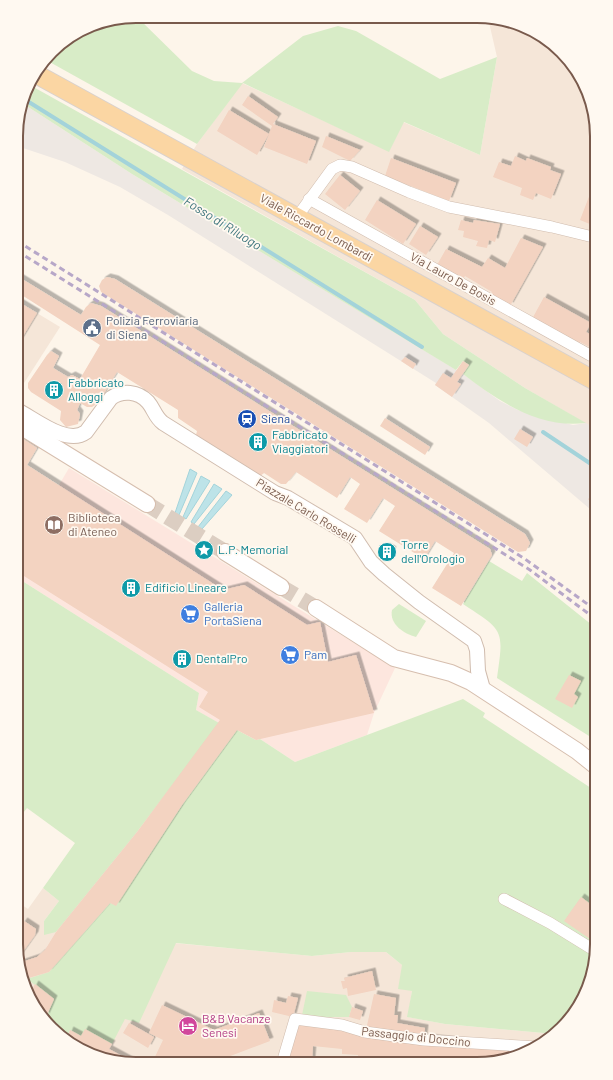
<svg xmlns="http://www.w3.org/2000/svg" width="613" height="1080" font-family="Barlow,sans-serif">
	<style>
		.residential { fill: #f5e6d8 }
		.commercial { fill: #fde6de }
		.industrial { fill: #eee8e3 }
		.green { fill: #d8ecc7 }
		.water { fill: #bde3e8; stroke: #a3d3da }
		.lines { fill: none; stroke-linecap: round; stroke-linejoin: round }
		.stream { stroke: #a3d3da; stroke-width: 4 }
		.building { fill: #f3d3c1; filter: url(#shadow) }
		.secondary-tunnel { stroke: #dccec2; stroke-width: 16; stroke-dasharray: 16 8; stroke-linecap: butt }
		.minor-casing { stroke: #d0bcae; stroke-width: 12 }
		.tertiary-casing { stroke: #d0bcae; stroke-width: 16 }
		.secondary-casing { stroke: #d6beae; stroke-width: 18 }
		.primary-casing { stroke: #d9d1cd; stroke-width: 20 }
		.minor { stroke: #fff; stroke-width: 11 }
		.tertiary { stroke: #fff; stroke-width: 14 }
		.secondary { stroke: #fff; stroke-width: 16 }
		.primary { stroke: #fbd6a3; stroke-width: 18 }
		.rail { stroke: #b7a7c8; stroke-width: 3; stroke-dasharray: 6 4; stroke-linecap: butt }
		.labels { text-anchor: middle; stroke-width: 3.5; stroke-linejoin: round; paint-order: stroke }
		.street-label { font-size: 12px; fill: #795a4c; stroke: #fff9f1 }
		.service-label { font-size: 12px; fill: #4e5e75; stroke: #fff9f1; text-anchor: start }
		.culture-label { font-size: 12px; fill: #0d838f; stroke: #fff9f1; text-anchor: start }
		.transit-label { font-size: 12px; fill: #164399; stroke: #fff9f1; text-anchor: start }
		.education-label { font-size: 12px; fill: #785e54; stroke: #fff9f1; text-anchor: start }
		.shop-label { font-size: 12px; fill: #366cbe; stroke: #fff9f1; text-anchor: start }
		.hotel-label { font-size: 12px; fill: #b23c85; stroke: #fff9f1; text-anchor: start }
		.water-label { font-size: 13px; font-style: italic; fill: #3f767e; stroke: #fff9f1 }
		.rim { fill: none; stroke: #795a4c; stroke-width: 2 }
	</style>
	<defs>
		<filter id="shadow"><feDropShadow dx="3.5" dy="-3.5" stdDeviation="0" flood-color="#0004"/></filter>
	</defs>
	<rect width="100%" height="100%" fill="#fdf5ea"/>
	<g class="residential">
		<polygon points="488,18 500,18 556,46 591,97 597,136 597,430 525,388 443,334 415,300 182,169 197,144 242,83 389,151 403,122 480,155 497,57"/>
		<polygon points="17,301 60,327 17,394"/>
		<polygon points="43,888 59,901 44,921 56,932 312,956 351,952 386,952 402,965 412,991 408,1017 445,1024 554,1034 544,1044 516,1058 477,1064 120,1063 90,1055 57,1034 22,983 16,944 16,901 28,909"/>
	</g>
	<polygon class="commercial" points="69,468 395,668 374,713 367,735 295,762 260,739 256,740 238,730 235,733 196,710 199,693 16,577 16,558"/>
	<polygon class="industrial" points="22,103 132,174 463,374 500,401 518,410 573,425 586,423 597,430 597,515 489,423 435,385 436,383 168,215 120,187 65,162 17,146 17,121"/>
	<g class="green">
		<polygon points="136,16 192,71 214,81 242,83 303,36 338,26 356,31 440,79 497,57 480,155 404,122 389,152 243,83 197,144 46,60 57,46 91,25"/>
		<path d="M28 84 415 300 443 334 525 388 586 423C539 429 498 401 463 374L469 365 463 361 456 370 132 174 22 103Z"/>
		<path d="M489 561 522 581 527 573 597 629V741L497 678C504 629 504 631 463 604Z"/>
		<polygon points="16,577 199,693 196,710 219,723 137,832 56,932 44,935 44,921 59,901 43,888 75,843 27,808 16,822"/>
		<path d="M399 604 426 621 416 637C404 634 389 624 392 610Z"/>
		<polygon points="463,699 485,713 483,717 597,792 597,952 588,989 572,1017 554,1034 445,1024 407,1017 412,991 398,989 402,965 386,952 351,952 312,956 176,943 139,1023 125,1019 112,1044 85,1030 81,1036 70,1030 66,1040 57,1034 46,1017 54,999 27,979 49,972 110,903 116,905 182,805 237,730 256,740 260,739 295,762"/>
		<polygon points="307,991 346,995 352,1007 349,1017 305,1017 302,1015"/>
	</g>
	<g class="water">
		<polygon points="190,469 197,473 179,515 175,513"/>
		<polygon points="201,476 210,481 186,519 183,517"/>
		<polygon points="214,484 222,489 194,524 191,522"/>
		<polygon points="226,491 232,495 202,529 198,527"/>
	</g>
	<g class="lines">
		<g class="stream">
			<polyline points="24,99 422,347"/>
			<polyline points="543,432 597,468"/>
		</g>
	</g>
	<g class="building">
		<polygon points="248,96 278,117 273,124 316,141 307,164 264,147 269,134 257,155 217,131 229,110 269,134 272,126 242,105"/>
		<polygon points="326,136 360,150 350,161 322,147"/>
		<polygon points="515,156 526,161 527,158 551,167 550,170 561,174 551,199 536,193 533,200 520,195 522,188 493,177 499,162 511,166"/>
		<polygon points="391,158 456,183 449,201 385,176"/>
		<polygon points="340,175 360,191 345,210 325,194"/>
		<polygon points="590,194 597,197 597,227 580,220"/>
		<polygon points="377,200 416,224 403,244 365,220"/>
		<polygon points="461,220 473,223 474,220 500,224 495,242 489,240 487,248 476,246 478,241 463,237 464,231 458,230"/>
		<polygon points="420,226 438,237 426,255 409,244"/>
		<polygon points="521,238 543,247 510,306 490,295 492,292 465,276 463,279 437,265 446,249 482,267 488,258 505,268"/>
		<polygon points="17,276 81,315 86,307 91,303 101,306 490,549 492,555 461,606 432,588 454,553 435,541 424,559 379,531 395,506 383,498 367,523 344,509 360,484 350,477 337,498 296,472 286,484 281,484 264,473 259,477 196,435 197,431 178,418 178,410 117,372 98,403 92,407 87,407 80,403 77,410 80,414 78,424 66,427 60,420 61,411 31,392 28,388 28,383 47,355 51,351 59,356 53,368 68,377 72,375 80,379 100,345 17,292"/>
		<polygon points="107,277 115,279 525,534 530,543 526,551 518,552 101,292 99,286 102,280"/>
		<polygon points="544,297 591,323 586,332 595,337 597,333 597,351 580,342 579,345 532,319"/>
		<polygon points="17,301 37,313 17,346"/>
		<polygon points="405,357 416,364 413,369 401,361"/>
		<polygon points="463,361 469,365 457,382 461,384 452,397 435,385 443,373 451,378"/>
		<polygon points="385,418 430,447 425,455 380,426"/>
		<polygon points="520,429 533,437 527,447 514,439"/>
		<polygon points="17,435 37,448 27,465 223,590 244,585 307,625 320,622 328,662 356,655 374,713 256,740 237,730 182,805 116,906 110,903 49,972 22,980 19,963 37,957 45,950 56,932 137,832 220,720 199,707 208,692 16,571"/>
		<polygon points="596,493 597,494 597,509 588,499"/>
		<polygon points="386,546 393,550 389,558 381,554"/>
		<polygon points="569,675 581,681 574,694 578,697 572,708 555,699"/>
		<polygon points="581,897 597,909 597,944 564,921"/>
		<polygon points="24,921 36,929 35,935 20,956 18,954 16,932"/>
		<polygon points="372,971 376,990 348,996 347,988 343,989 341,981 345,981 344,978"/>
		<polygon points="35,984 54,999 46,1017 30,994"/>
		<polygon points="374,994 396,998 394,1015 398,1015 397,1023 425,1028 424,1037 366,1030"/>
		<polygon points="288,996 298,998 293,1017 272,1012 274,1000 286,1003"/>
		<polygon points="162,1005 214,1030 259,1013 270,1041 212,1063 199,1057 197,1063 152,1063 163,1040 149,1033"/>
		<polygon points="352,1007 363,1011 360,1020 349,1017"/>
		<polygon points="295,1022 532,1049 516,1058 477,1064 399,1064 358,1061 358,1055 342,1054 342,1049 313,1046 312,1060 285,1058"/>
		<polygon points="129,1023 154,1037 148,1048 123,1033"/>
		<polygon points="85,1029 112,1044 109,1049 135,1063 120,1063 90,1055 66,1040 70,1030 81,1036"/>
	</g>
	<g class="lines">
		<g class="secondary-tunnel">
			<polyline points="147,504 225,552"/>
			<polyline points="281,587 316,608"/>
		</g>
		<defs>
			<g id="minor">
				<polyline points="309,199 597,359"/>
				<polyline points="297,217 332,169 340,165 352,167 409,192 449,207 552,227 597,238"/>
				<polyline points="504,899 550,923 597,952"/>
				<polyline points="282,1063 295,1019 342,1025 365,1032 424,1040 537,1047"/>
			</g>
			<path id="tertiary" d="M17 410C35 419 67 446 86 432L111 398C122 390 138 391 148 402 154 409 155 417 163 423L275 493 288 498 355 538 371 562 384 574 419 602 474 641 477 650 478 671 483 689"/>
			<g id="secondary">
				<polyline points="17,424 147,504"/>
				<polyline points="225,552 281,587"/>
				<polyline points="316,608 394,658 451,673 471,682 577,751 597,767"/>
			</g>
			<polyline id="primary" points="36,74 597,382"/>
		</defs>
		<use href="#minor" class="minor-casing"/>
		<use href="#tertiary" class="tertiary-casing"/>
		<use href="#secondary" class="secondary-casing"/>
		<use href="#primary" class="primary-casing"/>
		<use href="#minor" class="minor"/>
		<use href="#tertiary" class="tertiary"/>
		<use href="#secondary" class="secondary"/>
		<use href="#primary" class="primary"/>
		<g class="rail">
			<polyline points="17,241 525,559 597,611"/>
			<polyline points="17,251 530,570 597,620"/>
		</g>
	</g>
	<defs>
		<symbol id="civic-disc" viewBox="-11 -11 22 22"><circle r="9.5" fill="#5c6f8a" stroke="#fff9f1"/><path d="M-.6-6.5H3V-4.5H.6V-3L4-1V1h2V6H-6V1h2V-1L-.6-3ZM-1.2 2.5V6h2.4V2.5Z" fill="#fff"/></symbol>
		<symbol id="building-disc" viewBox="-11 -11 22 22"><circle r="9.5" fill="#0f9aa8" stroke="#fff9f1"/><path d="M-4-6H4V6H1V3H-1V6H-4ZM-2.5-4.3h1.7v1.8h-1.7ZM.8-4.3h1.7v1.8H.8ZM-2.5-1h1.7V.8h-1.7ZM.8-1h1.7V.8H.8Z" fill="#fff"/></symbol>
		<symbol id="station-disc" viewBox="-11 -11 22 22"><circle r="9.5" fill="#1a4fb4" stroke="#fff9f1"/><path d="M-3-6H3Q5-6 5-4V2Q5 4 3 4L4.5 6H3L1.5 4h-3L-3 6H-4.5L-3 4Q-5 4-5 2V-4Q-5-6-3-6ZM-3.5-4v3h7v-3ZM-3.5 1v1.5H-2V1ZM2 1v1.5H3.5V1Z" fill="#fff"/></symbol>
		<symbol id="library-disc" viewBox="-11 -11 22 22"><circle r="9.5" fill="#8d6e63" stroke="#fff9f1"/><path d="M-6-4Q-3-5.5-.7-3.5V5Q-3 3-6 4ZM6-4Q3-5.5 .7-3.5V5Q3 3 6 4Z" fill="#fff"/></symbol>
		<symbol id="sight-disc" viewBox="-11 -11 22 22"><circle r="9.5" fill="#0f9aa8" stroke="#fff9f1"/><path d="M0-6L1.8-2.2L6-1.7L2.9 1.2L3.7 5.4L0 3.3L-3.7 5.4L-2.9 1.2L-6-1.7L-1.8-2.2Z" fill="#fff"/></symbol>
		<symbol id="supermarket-disc" viewBox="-11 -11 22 22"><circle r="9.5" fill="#3f7fe0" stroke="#fff9f1"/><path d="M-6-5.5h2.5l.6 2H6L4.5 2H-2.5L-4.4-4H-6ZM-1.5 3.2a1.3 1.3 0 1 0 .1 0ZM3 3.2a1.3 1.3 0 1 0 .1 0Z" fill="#fff"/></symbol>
		<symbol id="hotel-disc" viewBox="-11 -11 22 22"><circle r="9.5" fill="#d1479c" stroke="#fff9f1"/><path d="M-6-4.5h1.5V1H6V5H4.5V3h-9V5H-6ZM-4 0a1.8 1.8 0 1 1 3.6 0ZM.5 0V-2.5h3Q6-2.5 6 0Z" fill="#fff"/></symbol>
	</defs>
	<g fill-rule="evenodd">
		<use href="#civic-disc" x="81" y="317" width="22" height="22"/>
		<use href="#building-disc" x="43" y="379" width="22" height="22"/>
		<use href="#station-disc" x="236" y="408" width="22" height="22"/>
		<use href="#building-disc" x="247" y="431" width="22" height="22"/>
		<use href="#library-disc" x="43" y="514" width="22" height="22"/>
		<use href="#sight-disc" x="193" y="539" width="22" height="22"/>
		<use href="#building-disc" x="376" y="541" width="22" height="22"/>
		<use href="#building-disc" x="120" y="577" width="22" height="22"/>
		<use href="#supermarket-disc" x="179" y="603" width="22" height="22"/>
		<use href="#supermarket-disc" x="279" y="644" width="22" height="22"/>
		<use href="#building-disc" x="171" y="648" width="22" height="22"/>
		<use href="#hotel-disc" x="177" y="1015" width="22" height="22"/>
	</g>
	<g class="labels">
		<g class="street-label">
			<text transform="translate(316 228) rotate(29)" y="4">Viale Riccardo Lombardi</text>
			<text transform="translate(453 279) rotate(29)" y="4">Via Lauro De Bosis</text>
			<text transform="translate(306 511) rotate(31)" y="4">Piazzale Carlo Rosselli</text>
			<text transform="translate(416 1037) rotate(6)" y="4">Passaggio di Doccino</text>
		</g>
		<g class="service-label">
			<text x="106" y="325">Polizia Ferroviaria<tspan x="106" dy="14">di Siena</tspan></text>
		</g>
		<g class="culture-label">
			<text x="68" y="387">Fabbricato<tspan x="68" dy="14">Alloggi</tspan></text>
			<text x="272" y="439">Fabbricato<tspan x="272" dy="14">Viaggiatori</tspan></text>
			<text x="401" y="549">Torre<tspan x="401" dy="14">dell'Orologio</tspan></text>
			<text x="218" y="554">L.P. Memorial</text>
			<text x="145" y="592">Edificio Lineare</text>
			<text x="196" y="663">DentalPro</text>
		</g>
		<g class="transit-label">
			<text x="261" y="423">Siena</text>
		</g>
		<g class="education-label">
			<text x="68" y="522">Biblioteca<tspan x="68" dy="14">di Ateneo</tspan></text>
		</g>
		<g class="shop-label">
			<text x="204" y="611">Galleria<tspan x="204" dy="14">PortaSiena</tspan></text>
			<text x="304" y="659">Pam</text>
		</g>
		<g class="hotel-label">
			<text x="202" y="1023">B&amp;B Vacanze<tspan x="202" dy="14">Senesi</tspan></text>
		</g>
		<g class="water-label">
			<text transform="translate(223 223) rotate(32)" y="5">Fosso di Riluogo</text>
		</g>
	</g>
	<path d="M0 0H613V1080H0ZM136 23H477A113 113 0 0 1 590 136V944A113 113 0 0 1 477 1057H136A113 113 0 0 1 23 944V136A113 113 0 0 1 136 23Z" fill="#fff9f1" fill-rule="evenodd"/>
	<path class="rim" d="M136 23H477A113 113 0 0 1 590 136V944A113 113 0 0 1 477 1057H136A113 113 0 0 1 23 944V136A113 113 0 0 1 136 23Z"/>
</svg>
